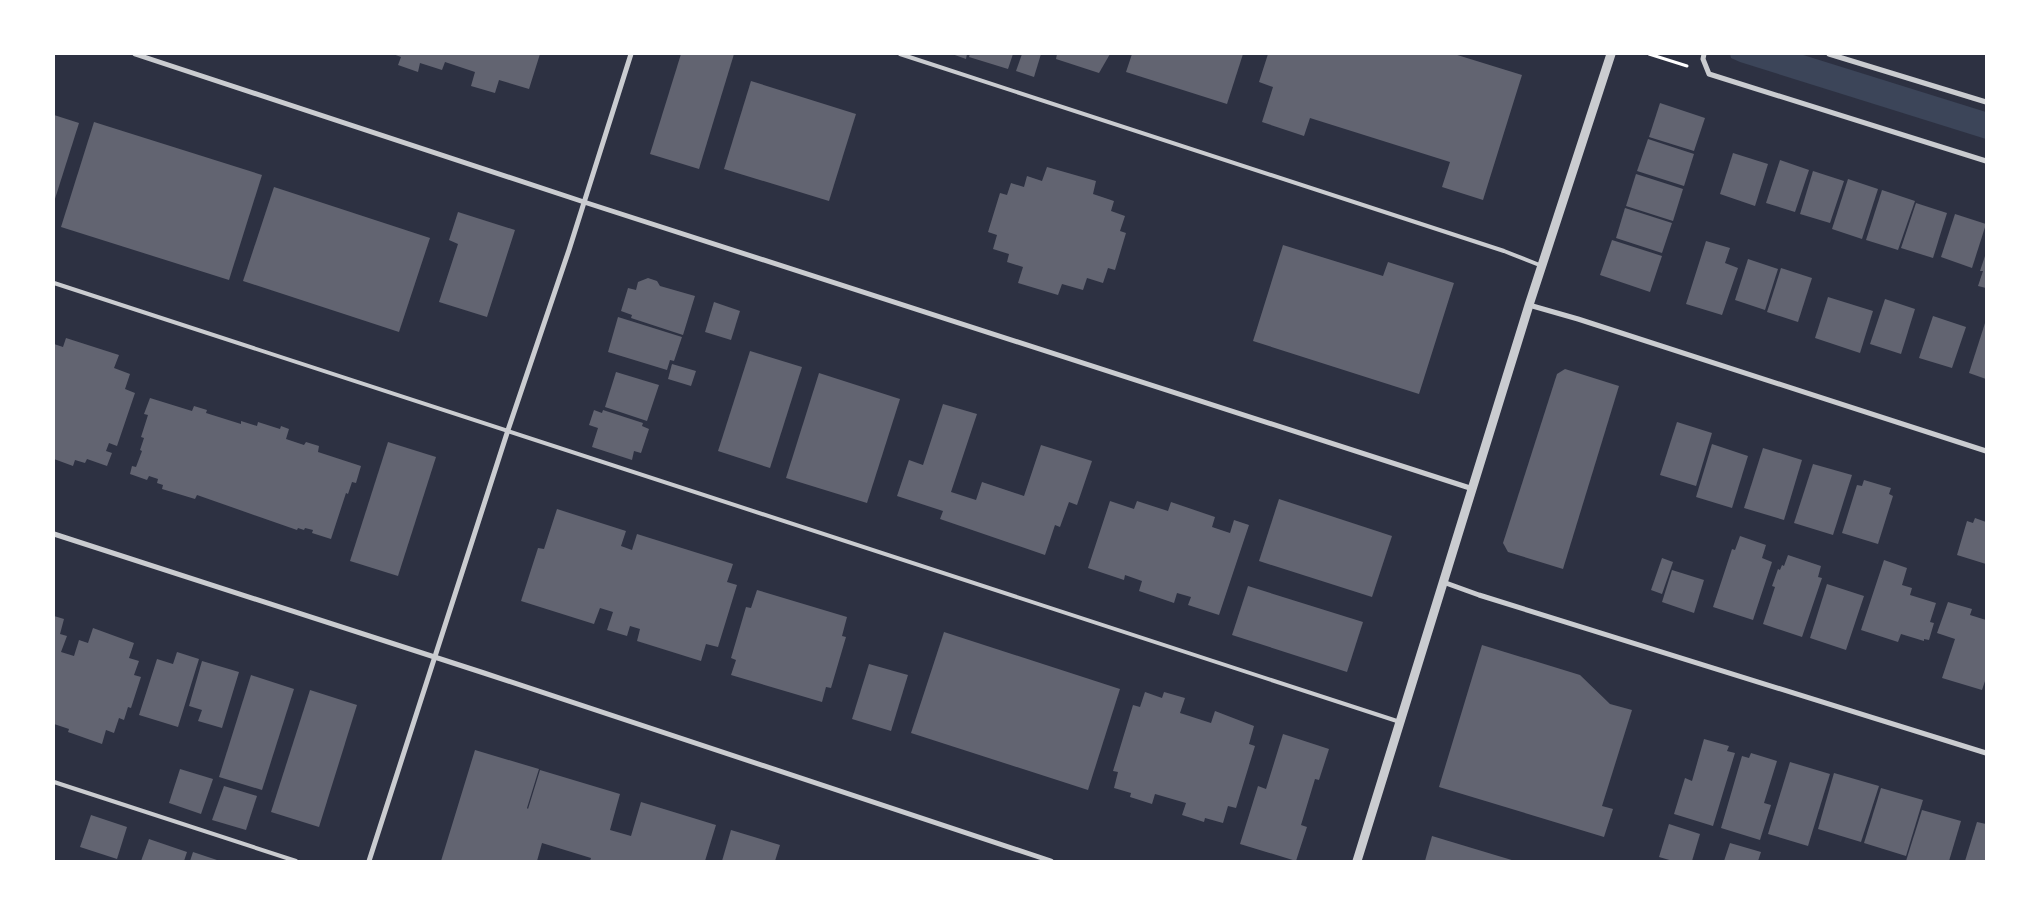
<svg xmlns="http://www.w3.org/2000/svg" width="2040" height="915" font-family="Georgia,serif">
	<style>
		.green { fill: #3c4559 }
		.building { fill: #626471 }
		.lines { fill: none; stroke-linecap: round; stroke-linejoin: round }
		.path { stroke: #fff; stroke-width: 3 }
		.service { stroke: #caccd0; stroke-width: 4 }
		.minor { stroke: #caccd0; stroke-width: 5 }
		.tertiary { stroke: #caccd0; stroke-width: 9 }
	</style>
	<rect width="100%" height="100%" fill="#2d3142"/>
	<polygon class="green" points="1730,54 1800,54 1986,112 1986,139 1740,62 1731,58"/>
	<g class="building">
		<polygon points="393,54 540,54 529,89 499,80 495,93 471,86 475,72 445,62 442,70 420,63 418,72 398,65 401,57"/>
		<polygon points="681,54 734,54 699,169 650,154"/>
		<polygon points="952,54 967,54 966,59"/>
		<polygon points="970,54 1013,54 1008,69 969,57"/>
		<polygon points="1022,54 1041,54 1034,77 1016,71"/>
		<polygon points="1057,54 1110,54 1099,73 1056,59"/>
		<polygon points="1132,54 1243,54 1227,104 1126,72"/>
		<polygon points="1268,54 1454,54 1522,75 1483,200 1442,187 1450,162 1310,118 1304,136 1262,122 1273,87 1259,82"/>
		<polygon points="751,81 856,114 829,201 724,169"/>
		<polygon points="1660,103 1705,118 1694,151 1649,137"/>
		<polygon points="54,115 79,123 54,202"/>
		<polygon points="94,122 262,175 229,280 61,227"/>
		<polygon points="1648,139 1694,154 1684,186 1637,171"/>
		<polygon points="1733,153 1768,164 1755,206 1720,194"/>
		<polygon points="1780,160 1809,170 1795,212 1766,203"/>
		<polygon points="1047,167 1096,181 1093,194 1114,201 1111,211 1125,216 1120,231 1126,233 1115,270 1108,268 1103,283 1087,278 1083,290 1062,284 1058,295 1018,283 1023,267 1007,262 1009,254 993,249 997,235 988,232 1000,193 1007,195 1011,183 1024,187 1027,176 1042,181"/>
		<polygon points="1813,171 1844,181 1830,223 1800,214"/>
		<polygon points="1636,174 1683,189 1673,221 1626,206"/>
		<polygon points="1848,179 1878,189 1862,239 1832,229"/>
		<polygon points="274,187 430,238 399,332 243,281"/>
		<polygon points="1882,190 1915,201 1898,250 1866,240"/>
		<polygon points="1916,203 1947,213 1933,258 1901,248"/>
		<polygon points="1625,208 1672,223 1662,253 1616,238"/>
		<polygon points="458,212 515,230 487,317 439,302 458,244 449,240"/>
		<polygon points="1955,214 1986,224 1972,268 1941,257"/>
		<polygon points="1612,240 1662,256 1650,292 1600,275"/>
		<polygon points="1706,241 1730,248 1725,263 1738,268 1722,315 1686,304"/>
		<polygon points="1283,245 1383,276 1388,262 1454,283 1419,394 1253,341"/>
		<polygon points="1986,253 1986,288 1978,286 1983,271 1980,271"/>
		<polygon points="1748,259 1778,269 1765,310 1735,300"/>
		<polygon points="1781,268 1812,278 1798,322 1767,312"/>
		<polygon points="648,278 657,281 660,286 695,296 683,335 631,318 632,315 621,311 628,288 636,290 638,282"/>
		<polygon points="1828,297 1873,311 1860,353 1815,338"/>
		<polygon points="1885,299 1915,309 1901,354 1870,344"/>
		<polygon points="714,302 740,311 731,340 705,332"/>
		<polygon points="1933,316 1966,327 1952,368 1919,358"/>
		<polygon points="618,317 682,337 674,361 670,360 667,370 608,352"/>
		<polygon points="1986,320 1986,379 1969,373"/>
		<polygon points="66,338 119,355 114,368 130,374 125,389 135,393 117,446 109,443 106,451 112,453 107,466 87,459 85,463 75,460 73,466 54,459 54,344 63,347"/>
		<polygon points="750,351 802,367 770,468 718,451"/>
		<polygon points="672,364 696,371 691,386 668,379"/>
		<polygon points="1565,369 1619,386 1563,569 1508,552 1503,543 1557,374"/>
		<polygon points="616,372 659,385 647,421 605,407"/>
		<polygon points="819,373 900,399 867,503 786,478"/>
		<polygon points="150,398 192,411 194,406 207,410 206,413 241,424 241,421 257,426 258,422 280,429 281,426 289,429 286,439 304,445 306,442 319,446 318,452 361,466 356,483 352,482 348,494 346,493 331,539 312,533 313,530 305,528 304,530 298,528 297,530 197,495 195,499 162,489 163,485 157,483 158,479 149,476 147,480 130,474 132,466 136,467 142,451 140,450 144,438 141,437 148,415 144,414"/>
		<polygon points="943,404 977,414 951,492 976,500 982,482 1024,496 1041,445 1092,461 1077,505 1069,502 1060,527 1055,525 1045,555 940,519 943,511 897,496 909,460 923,465"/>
		<polygon points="594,410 602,413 603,410 643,423 642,426 649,429 641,453 634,451 632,460 592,447 598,428 589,425"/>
		<polygon points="1677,422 1712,433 1696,486 1660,475"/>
		<polygon points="388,442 436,457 398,576 350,561"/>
		<polygon points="1712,444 1748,456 1732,508 1696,497"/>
		<polygon points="1763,448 1802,460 1784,520 1744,508"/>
		<polygon points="1813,464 1852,475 1833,535 1794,523"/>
		<polygon points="1864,480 1891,488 1889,494 1893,496 1878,544 1842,533 1857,485 1862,486"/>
		<polygon points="1279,499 1392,536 1372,597 1259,561"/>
		<polygon points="1110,501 1134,509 1137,501 1168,511 1171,502 1215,517 1212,527 1230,533 1234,520 1249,525 1219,615 1188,605 1191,597 1177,593 1174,603 1139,591 1142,581 1125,575 1124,580 1088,568"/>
		<polygon points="557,509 626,531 621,546 632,550 637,534 733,564 727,582 737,585 718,647 706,644 701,661 637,641 640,629 630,626 627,636 607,630 613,612 600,608 594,624 521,601 538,548 544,549"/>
		<polygon points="1975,518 1986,522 1986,564 1957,555 1967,521 1973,523"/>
		<polygon points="1740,536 1766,545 1762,558 1772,562 1753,620 1713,607 1732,549 1735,550"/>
		<polygon points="1788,555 1821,566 1818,577 1822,578 1802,637 1763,624 1775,587 1772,586 1778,569 1780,570 1782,565 1784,566"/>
		<polygon points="1662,558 1673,562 1662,594 1651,590"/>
		<polygon points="1884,560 1907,568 1902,585 1912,588 1910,595 1936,603 1930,622 1934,623 1929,640 1924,639 1924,641 1901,634 1898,642 1861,630"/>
		<polygon points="1672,570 1704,580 1694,613 1662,602"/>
		<polygon points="1827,584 1864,596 1846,650 1810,638"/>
		<polygon points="1248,586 1363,622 1347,672 1232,635"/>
		<polygon points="757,590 847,617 842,636 846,637 831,688 826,687 822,702 731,675 736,660 731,658 746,607 751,608"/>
		<polygon points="1948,602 1972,609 1970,615 1986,620 1986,678 1982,690 1942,678 1955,639 1937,633"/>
		<polygon points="54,616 64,619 60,634 67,636 61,652 74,656 79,640 88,643 93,628 134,643 129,658 139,661 134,675 141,677 131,708 128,707 124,720 119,718 114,733 106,730 102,744 68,732 69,729 54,724"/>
		<polygon points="944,632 1120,689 1088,790 911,733"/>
		<polygon points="1482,645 1580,675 1610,704 1632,710 1602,806 1613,809 1604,837 1439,787"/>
		<polygon points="177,652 199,659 178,727 139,715 157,659 173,664"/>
		<polygon points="202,661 239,672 222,728 198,721 202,710 189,706"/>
		<polygon points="869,664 908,675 891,731 852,719"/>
		<polygon points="251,675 294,689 262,790 219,777"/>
		<polygon points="310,690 357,705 319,827 271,812"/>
		<polygon points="1145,692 1162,698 1164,692 1185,698 1180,713 1211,723 1215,711 1254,726 1249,744 1255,746 1236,808 1228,806 1223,823 1205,818 1204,822 1182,815 1186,803 1155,794 1152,804 1130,797 1131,793 1114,788 1118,772 1113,771 1133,705 1140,707"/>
		<polygon points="1283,734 1329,749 1319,780 1315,779 1301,825 1307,827 1296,861 1240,844 1258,786 1266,789"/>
		<polygon points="1704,739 1729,746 1727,751 1735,753 1713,826 1674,814 1685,778 1692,781"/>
		<polygon points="475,750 539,769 527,808 528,809 540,770 620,794 610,830 631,836 641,802 716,825 705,861 590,861 591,858 542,843 537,861 441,861"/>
		<polygon points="1751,753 1777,761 1764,803 1771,805 1760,840 1721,828 1742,756 1749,758"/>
		<polygon points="1790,762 1830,774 1808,846 1768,834"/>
		<polygon points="180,769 213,779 201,814 169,803"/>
		<polygon points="1834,773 1879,786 1861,842 1818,829"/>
		<polygon points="224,786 257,796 246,830 212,820"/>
		<polygon points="1881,788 1923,800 1906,856 1864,843"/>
		<polygon points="1922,810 1961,821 1949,861 1906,861"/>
		<polygon points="91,815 127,827 117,859 80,847"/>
		<polygon points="1977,822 1986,824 1986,861 1965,861"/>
		<polygon points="1669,824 1700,834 1692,861 1673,861 1659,857"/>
		<polygon points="731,830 780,845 775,861 722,861"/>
		<polygon points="1432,836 1515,861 1425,861"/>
		<polygon points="149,839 187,852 184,861 141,861"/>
		<polygon points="1730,843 1761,852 1758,861 1724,861"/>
		<polygon points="193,852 220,861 190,861"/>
	</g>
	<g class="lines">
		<polyline class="path" points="1649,54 1687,66"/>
		<g class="service">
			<polyline points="900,54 1504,251 1542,266"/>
			<polyline points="54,283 1400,722"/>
			<polyline points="54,782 296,861"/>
		</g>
		<g class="minor">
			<polyline points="135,54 584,202 1473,489"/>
			<polyline points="1704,54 1703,59 1709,74 1986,161"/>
			<polyline points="1829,54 1986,102"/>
			<polyline points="1529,305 1578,319 1986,451"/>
			<polyline points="54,534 484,673 1051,861"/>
			<polyline points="1443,582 1479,595 1986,753"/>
			<polyline points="369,861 508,430 569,250 631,54"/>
		</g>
		<polyline class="tertiary" points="1357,861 1529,305 1611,54"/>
	</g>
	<rect width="2040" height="915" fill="none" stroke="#ffffff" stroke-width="110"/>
</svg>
